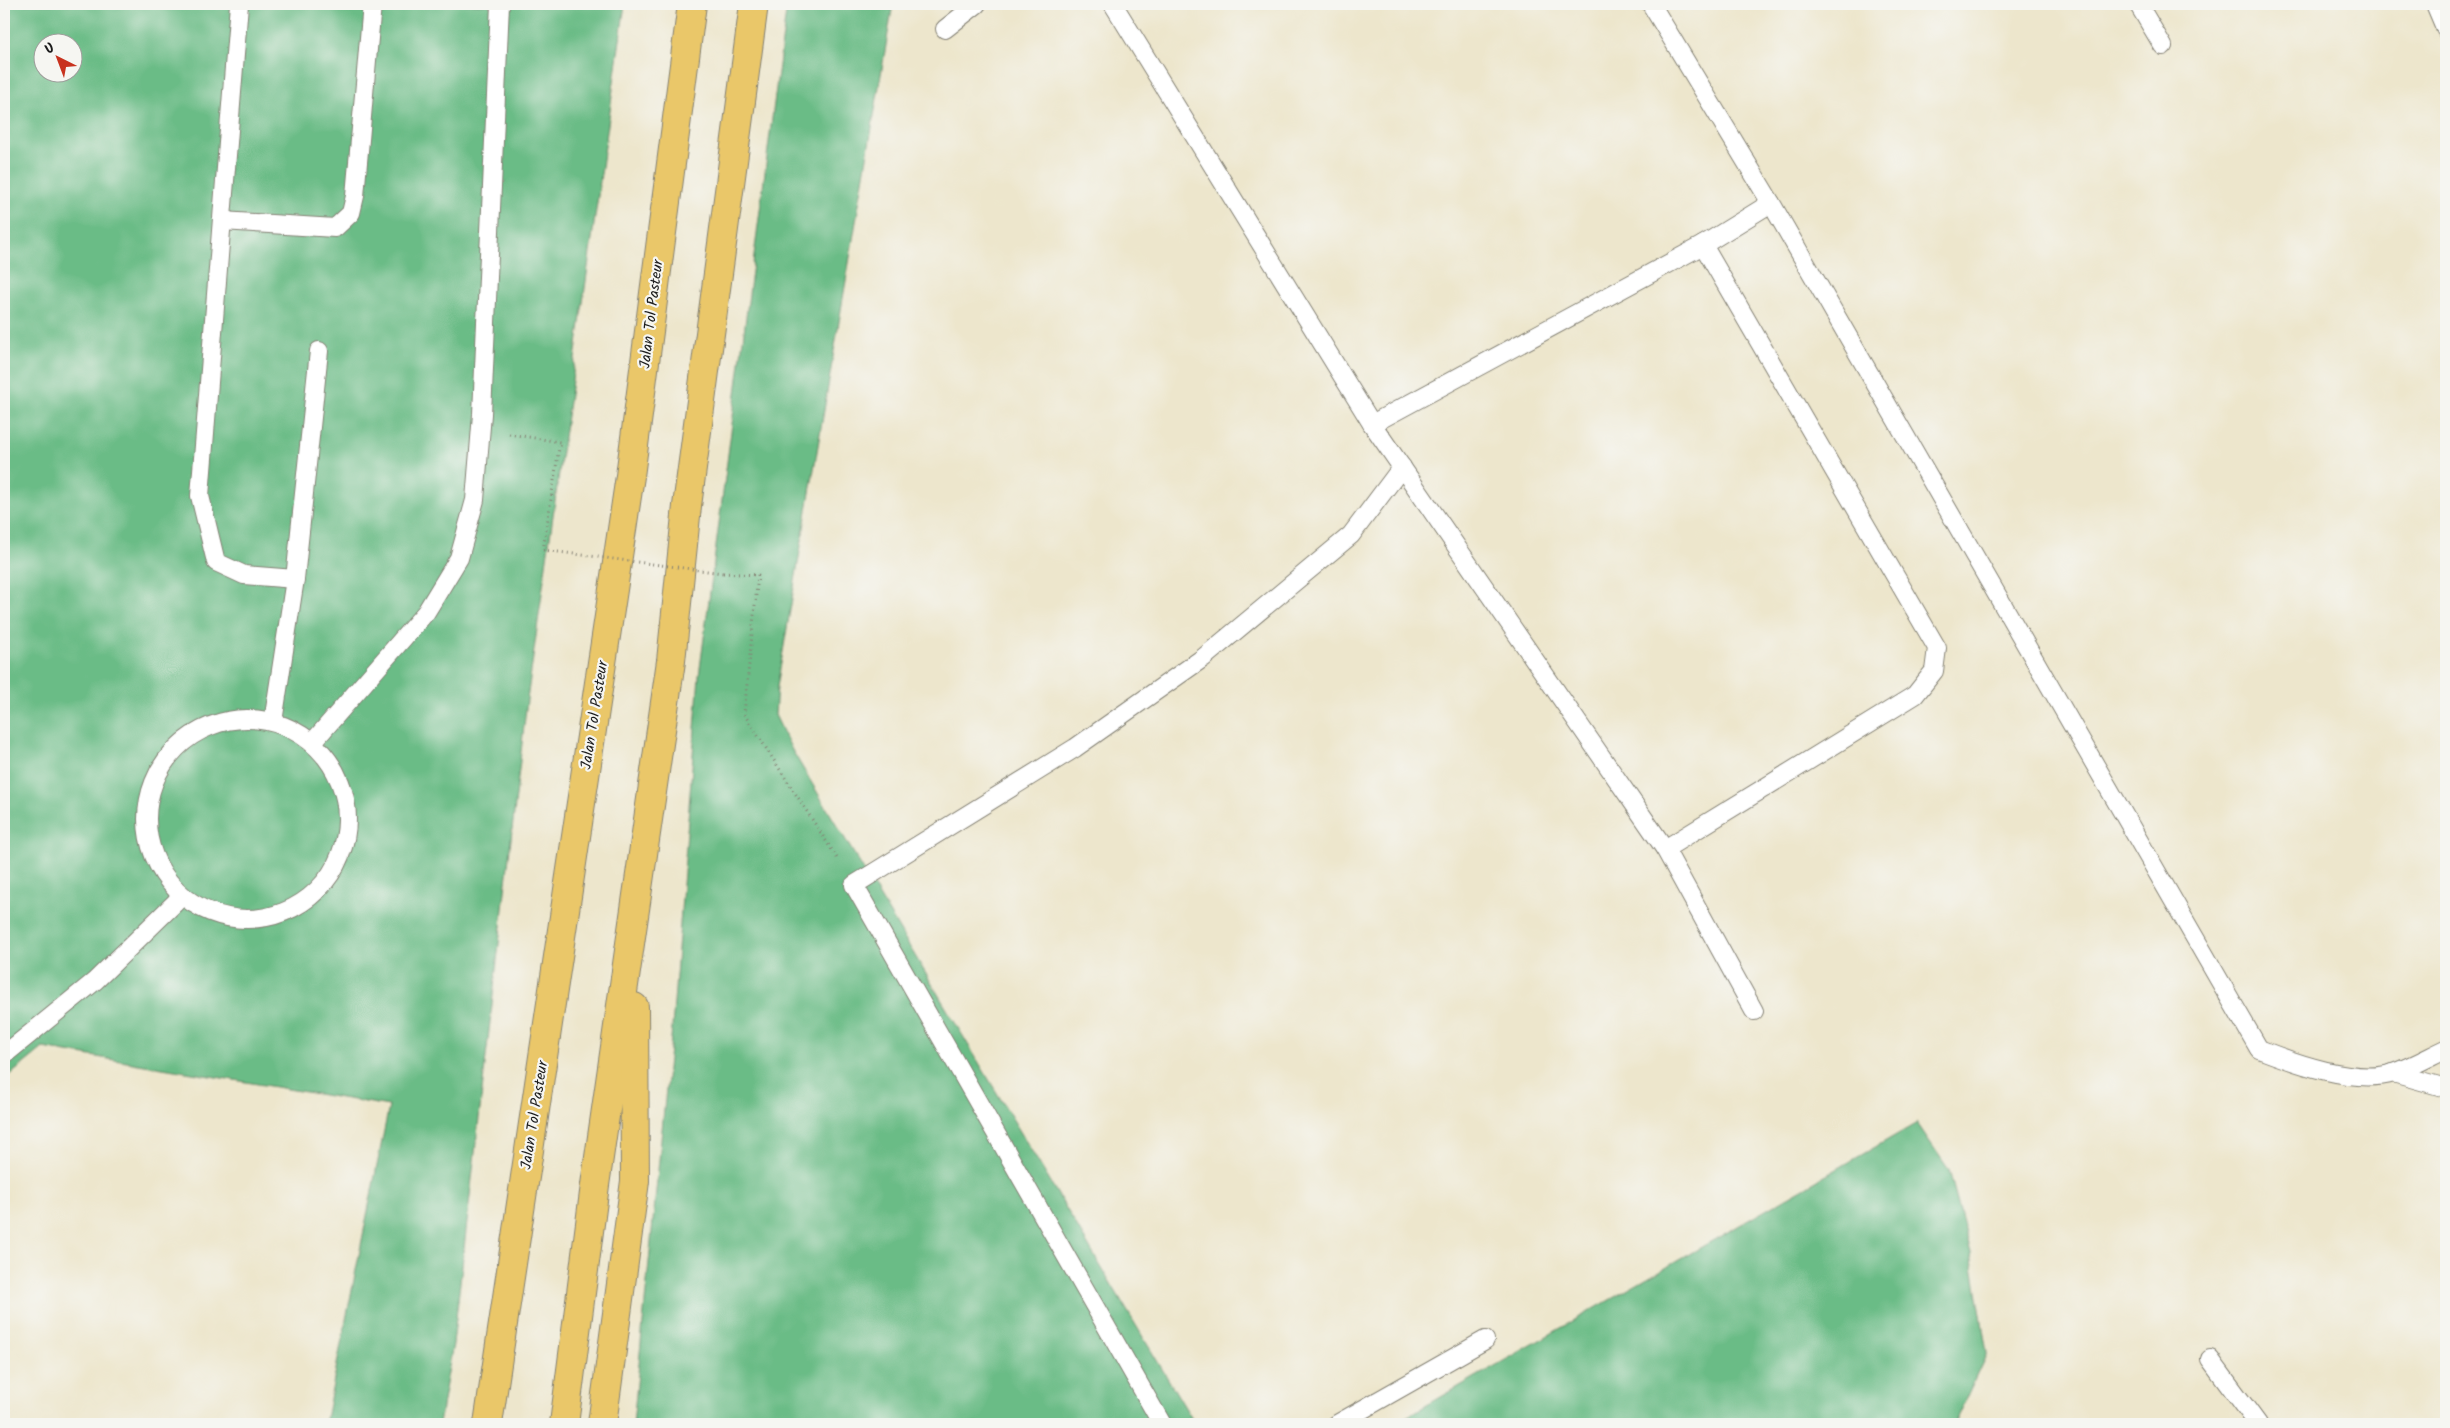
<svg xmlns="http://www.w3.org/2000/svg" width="2450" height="1428" font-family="Kalam,sans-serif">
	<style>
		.forest { fill: #6bbc86; stroke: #446c51; fill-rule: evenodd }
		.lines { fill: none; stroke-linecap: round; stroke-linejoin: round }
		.service-casing { stroke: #848174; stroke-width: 20 }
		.motorway-casing { stroke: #848174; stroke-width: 30 }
		.path { stroke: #848174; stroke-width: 3; stroke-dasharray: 1 4; stroke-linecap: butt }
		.service { stroke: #fff; stroke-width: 18 }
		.motorway { stroke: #eac769; stroke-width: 28 }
		.path-bridge { stroke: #848174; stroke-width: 3; stroke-dasharray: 1 4; stroke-linecap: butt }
		.labels { text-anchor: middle; stroke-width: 4.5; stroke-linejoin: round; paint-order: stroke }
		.street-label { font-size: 15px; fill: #1c1c1c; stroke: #f6f6f2 }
	</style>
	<rect width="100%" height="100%" fill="#f6f6f2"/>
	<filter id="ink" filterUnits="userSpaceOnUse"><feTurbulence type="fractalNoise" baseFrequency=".02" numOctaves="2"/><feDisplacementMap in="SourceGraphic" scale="10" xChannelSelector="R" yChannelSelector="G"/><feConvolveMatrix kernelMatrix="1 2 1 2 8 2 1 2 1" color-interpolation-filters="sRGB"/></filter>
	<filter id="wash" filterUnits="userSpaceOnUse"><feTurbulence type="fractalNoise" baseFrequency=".0096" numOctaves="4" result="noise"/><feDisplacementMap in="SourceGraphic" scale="20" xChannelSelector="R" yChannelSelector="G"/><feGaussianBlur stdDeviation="1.12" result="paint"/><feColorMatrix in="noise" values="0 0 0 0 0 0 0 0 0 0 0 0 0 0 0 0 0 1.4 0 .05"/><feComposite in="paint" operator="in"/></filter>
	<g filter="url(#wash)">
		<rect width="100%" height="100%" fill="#ede6cc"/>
		<g class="forest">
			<path d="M4 4H625L527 700 453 1344 439 1424H325L389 1106 43 1048 4 1080ZM42 42H72V72H42Z"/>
			<polygon points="787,4 893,4 777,687 775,715 792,750 1195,1424 633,1424 672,1028 699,676"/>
			<polygon points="1917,1123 1949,1170 1971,1253 1987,1353 1954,1424 1394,1424"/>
		</g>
	</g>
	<g filter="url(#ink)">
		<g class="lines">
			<defs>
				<g id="service">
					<polyline points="239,4 200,496 216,562 244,575 295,579"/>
					<polyline points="1113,4 1372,424 1665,849 1754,1011"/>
					<path d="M1651 4 1771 203 2259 1049C2295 1063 2355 1085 2394 1073 2412 1067 2429 1057 2446 1049"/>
					<polyline points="2138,4 2163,46"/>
					<polyline points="2435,4 2446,30"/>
					<polyline points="945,29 977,4"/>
					<polyline points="222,221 335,228 351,213 355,196 372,4"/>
					<polyline points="1372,424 1703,245"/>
					<circle cx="247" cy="819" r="100"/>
					<polyline points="273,722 295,579 319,351"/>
					<polyline points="312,743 426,612 459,558 475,500 482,414 500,4"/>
					<polyline points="1665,849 1915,695 1934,671 1937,648 1703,245 1771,203"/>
					<polyline points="4,1055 95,981 182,896"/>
					<polyline points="2393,1073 2446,1088"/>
					<polyline points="2210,1359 2258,1424"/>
					<polyline points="1162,1424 854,885 1075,748 1203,658 1351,535 1402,467"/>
					<polyline points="1337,1424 1485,1340"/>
				</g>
				<g id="motorway">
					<polyline points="488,1424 630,476 692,4"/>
					<polyline points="564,1424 595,1185 671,661 687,506 754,4"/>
					<polyline points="602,1424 635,1181 634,1007"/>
				</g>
			</defs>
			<use href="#service" class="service-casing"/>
			<use href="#motorway" class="motorway-casing"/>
			<g class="path">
				<polyline points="509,434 560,442 543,550"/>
				<polyline points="723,573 758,575 744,714 839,861"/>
			</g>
			<use href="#service" class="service"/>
			<use href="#motorway" class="motorway"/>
			<polyline class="path-bridge" points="543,550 723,573"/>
		</g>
	</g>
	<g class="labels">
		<g class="street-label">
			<text transform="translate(651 314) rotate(-83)" y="5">Jalan Tol Pasteur</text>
			<text transform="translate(594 715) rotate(-81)" y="5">Jalan Tol Pasteur</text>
			<text transform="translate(534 1115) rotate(-81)" y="5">Jalan Tol Pasteur</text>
		</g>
	</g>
	<rect width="2450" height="1428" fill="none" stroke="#f6f6f2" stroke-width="20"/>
	<g transform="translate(58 58) rotate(318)"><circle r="24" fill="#f6f6f2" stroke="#9f9f9c"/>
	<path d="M0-4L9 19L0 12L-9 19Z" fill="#c8321e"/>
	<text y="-8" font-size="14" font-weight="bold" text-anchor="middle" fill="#1c1c1c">U</text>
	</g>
</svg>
